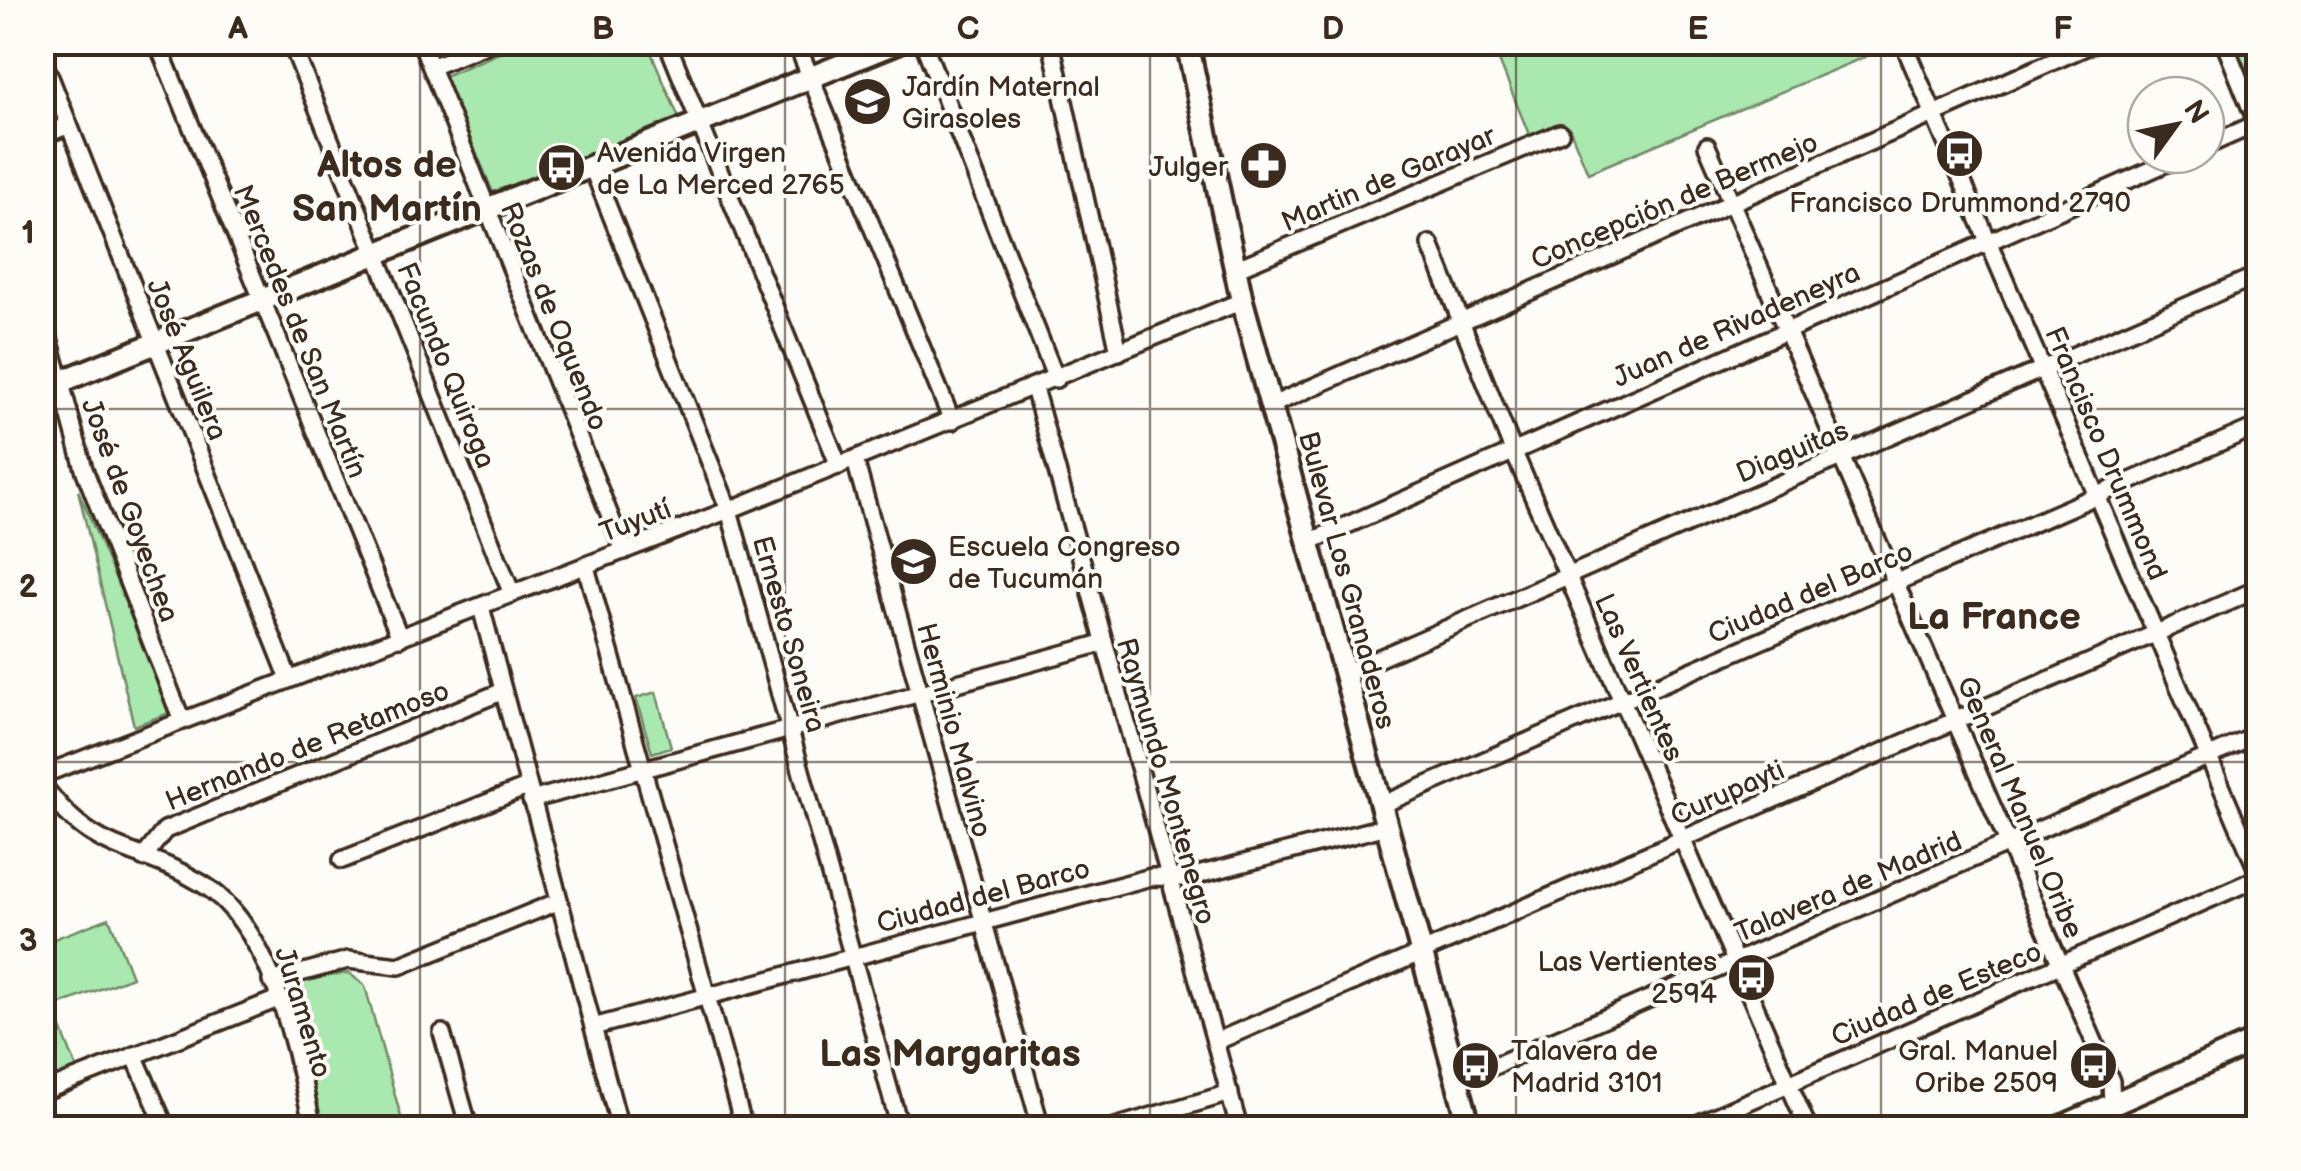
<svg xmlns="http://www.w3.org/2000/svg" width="2301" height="1171" font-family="'Balsamiq Sans',sans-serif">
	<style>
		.green { fill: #a9e8af; stroke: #728966; stroke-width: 2.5 }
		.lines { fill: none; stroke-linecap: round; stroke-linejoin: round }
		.minor-casing { stroke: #3b2a1e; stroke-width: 22 }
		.major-casing { stroke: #3b2a1e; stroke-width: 28 }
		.minor { stroke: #fdfcf7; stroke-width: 15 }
		.major { stroke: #fdfcf7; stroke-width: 20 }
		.grid { fill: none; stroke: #3b2a1e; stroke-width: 2.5; stroke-opacity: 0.55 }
		.labels { text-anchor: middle; stroke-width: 8; stroke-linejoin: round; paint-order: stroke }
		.poi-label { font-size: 28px; fill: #3b2a1e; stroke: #fdfcf7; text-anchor: start }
		.street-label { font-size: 28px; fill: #3b2a1e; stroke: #fdfcf7 }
		.district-label { font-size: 38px; font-weight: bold; fill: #3b2a1e; stroke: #fdfcf7 }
		.neatline { fill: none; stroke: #3b2a1e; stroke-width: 4 }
		.grid-label { font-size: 32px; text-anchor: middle; font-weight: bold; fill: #3b2a1e }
	</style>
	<rect width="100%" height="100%" fill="#fdfcf7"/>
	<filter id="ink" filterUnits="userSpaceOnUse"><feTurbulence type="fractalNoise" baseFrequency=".01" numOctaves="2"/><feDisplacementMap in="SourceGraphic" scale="20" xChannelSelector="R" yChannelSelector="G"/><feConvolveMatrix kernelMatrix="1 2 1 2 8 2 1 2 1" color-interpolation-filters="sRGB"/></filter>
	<g filter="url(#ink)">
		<g class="green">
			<polygon points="523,43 647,43 682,125 497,202 444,76"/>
			<polygon points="1492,43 1898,43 1588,173 1569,127 1532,142"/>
			<polygon points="2224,43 2258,43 2258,123"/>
			<polygon points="78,490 172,712 134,726"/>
			<polygon points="656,692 671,747 652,753 636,698"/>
			<polygon points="109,918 132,977 48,1009 43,994 43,943"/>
			<polygon points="349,973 365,986 404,1128 315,1128 282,987 313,977"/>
			<polygon points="55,1013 78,1071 43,1086 43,1018"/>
		</g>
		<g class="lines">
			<defs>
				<g id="minor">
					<polyline points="157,42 400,638"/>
					<polyline points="291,42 512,594"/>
					<polyline points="421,42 624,551"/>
					<polyline points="667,42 839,466"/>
					<polyline points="796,42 952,421"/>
					<polyline points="923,42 1056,379"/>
					<polyline points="1051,42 1119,352"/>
					<polyline points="2224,42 2258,126"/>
					<polyline points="1908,54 2258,872"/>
					<polyline points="42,57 289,679"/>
					<polyline points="431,67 493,42"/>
					<polyline points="42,136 69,125"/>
					<polyline points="1707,146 2111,1081 2113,1128"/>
					<polyline points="2206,146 2258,123"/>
					<polyline points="592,167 729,510 900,1128"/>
					<polyline points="1430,244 1512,448 1808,1128"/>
					<polyline points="1235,269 1560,133"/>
					<polyline points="42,312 84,469 182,721"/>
					<polyline points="1034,388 1239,1128"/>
					<polyline points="1272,405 2097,42"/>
					<polyline points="855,460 1041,1128"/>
					<polyline points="1309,542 2185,155"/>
					<polyline points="586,567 744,1128"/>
					<polyline points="481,607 620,1128"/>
					<polyline points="1345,673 2258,275"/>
					<polyline points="42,775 729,510 1242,301"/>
					<path d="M42 784C96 858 132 842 201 883 273 926 296 1051 313 1128"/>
					<polyline points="531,800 1103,643"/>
					<polyline points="1381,805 2258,426"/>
					<polyline points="143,858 165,830 501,692"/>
					<polyline points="342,860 527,787"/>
					<polyline points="271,981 348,960 399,966 557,902"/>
					<polyline points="593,1027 1151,877 1186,878 1387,826"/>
					<polyline points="442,1033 469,1128"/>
					<polyline points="1215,1042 2258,589"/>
					<polyline points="134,1055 166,1128"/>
					<polyline points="1457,1082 2258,735"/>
					<polyline points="42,1092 278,999"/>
					<polyline points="1112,1128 1230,1093"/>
					<polyline points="1688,1128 2258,878"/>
				</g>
				<g id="major">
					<polyline points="1187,42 1242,301 1470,1128"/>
					<polyline points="42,384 60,382 898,42"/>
					<polyline points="2059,1128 2258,1040"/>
				</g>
			</defs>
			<use href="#minor" class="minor-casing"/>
			<use href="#major" class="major-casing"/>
			<use href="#minor" class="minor"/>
			<use href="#major" class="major"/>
		</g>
	</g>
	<path class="grid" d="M420 42V1128M785 42V1128M1150 42V1128M1516 42V1128M1881 42V1128M42 409H2258M42 762H2258"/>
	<defs>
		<symbol id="school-disc" viewBox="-11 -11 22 22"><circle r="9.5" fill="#3b2a1e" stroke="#fdfcf7"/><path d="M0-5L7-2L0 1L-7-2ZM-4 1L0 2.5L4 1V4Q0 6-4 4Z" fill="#fff"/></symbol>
		<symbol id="bus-disc" viewBox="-11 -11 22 22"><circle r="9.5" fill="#3b2a1e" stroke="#fdfcf7"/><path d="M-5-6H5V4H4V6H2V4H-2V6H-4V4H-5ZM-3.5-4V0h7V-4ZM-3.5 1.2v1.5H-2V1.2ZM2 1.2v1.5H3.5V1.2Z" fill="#fff"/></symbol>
		<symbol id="pharmacy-disc" viewBox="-11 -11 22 22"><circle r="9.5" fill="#3b2a1e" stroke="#fdfcf7"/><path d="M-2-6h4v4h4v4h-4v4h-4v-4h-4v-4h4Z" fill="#fff"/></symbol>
	</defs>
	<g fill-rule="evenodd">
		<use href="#school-disc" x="840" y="74" width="55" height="55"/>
		<use href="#bus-disc" x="1932" y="126" width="55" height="55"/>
		<use href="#pharmacy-disc" x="1236" y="138" width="55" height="55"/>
		<use href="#bus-disc" x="534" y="140" width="55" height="55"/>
		<use href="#school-disc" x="886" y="534" width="55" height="55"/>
		<use href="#bus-disc" x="1724" y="950" width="55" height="55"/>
		<use href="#bus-disc" x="1448" y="1038" width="55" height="55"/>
		<use href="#bus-disc" x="2066" y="1038" width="55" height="55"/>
	</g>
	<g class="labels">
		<g class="poi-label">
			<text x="902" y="96">Jardín Maternal<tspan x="902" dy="32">Girasoles</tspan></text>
			<text x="597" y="162">Avenida Virgen<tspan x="597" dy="32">de La Merced 2765</tspan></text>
			<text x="1228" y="176" text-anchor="end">Julger</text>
			<text x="1960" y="212" text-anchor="middle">Francisco Drummond 2790</text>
			<text x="948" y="556">Escuela Congreso<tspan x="948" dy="32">de Tucumán</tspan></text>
			<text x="1717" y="971" text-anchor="end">Las Vertientes<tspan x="1717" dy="32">2594</tspan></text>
			<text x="1511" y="1060">Talavera de<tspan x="1511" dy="32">Madrid 3101</tspan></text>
			<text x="2058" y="1060" text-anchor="end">Gral. Manuel<tspan x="2058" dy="32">Oribe 2509</tspan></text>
		</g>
		<g class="street-label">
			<text transform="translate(1388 178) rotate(-23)" y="10">Martin de Garayar</text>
			<text transform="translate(1674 200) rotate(-23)" y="10">Concepción de Bermejo</text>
			<text transform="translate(555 316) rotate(68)" y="10">Rozas de Oquendo</text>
			<text transform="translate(1736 324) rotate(-24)" y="10">Juan de Rivadeneyra</text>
			<text transform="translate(301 331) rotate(68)" y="10">Mercedes de San Martín</text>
			<text transform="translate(188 359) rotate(68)" y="10">José Aguilera</text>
			<text transform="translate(447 365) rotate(68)" y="10">Facundo Quiroga</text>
			<text transform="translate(1792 451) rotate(-23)" y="10">Diaguitas</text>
			<text transform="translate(2107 453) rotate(67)" y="10">Francisco Drummond</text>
			<text transform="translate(131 510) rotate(70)" y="10">José de Goyechea</text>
			<text transform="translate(635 520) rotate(-21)" y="10">Tuyutí</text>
			<text transform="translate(1348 580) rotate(75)" y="10">Bulevar Los Granaderos</text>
			<text transform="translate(1810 592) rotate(-23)" y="10">Ciudad del Barco</text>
			<text transform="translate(790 634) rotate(74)" y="10">Ernesto Soneira</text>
			<text transform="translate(1640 677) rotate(66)" y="10">Las Vertientes</text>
			<text transform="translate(955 730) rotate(75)" y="10">Herminio Malvino</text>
			<text transform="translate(307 745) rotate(-22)" y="10">Hernando de Retamoso</text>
			<text transform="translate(1167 781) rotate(74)" y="10">Raymundo Montenegro</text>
			<text transform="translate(1727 792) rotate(-24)" y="10">Curupayti</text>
			<text transform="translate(2021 807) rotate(67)" y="10">General Manuel Oribe</text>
			<text transform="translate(1848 886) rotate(-23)" y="10">Talavera de Madrid</text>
			<text transform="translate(983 895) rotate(-15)" y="10">Ciudad del Barco</text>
			<text transform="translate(1936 993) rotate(-23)" y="10">Ciudad de Esteco</text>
			<text transform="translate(304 1012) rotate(73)" y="10">Juramento</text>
		</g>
		<g class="district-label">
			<text x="387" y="177">Altos de<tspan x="387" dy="44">San Martín</tspan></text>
			<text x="1994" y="629">La France</text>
			<text x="950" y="1066">Las Margaritas</text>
		</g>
	</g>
	<rect width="2301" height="1171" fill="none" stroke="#fdfcf7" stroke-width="110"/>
	<g transform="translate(2176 125) rotate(57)"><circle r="48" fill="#fdfcf7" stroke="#afa8a0" stroke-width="2.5"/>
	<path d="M0-8L18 38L0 25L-18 38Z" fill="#3b2a1e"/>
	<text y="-15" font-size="28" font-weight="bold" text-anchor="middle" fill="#3b2a1e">N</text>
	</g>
	<rect x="55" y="55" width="2191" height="1061" class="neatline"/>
	<g class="grid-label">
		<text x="238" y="39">A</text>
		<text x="603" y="39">B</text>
		<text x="968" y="39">C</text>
		<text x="1333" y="39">D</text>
		<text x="1698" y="39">E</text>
		<text x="2063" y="39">F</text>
		<text x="28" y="243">1</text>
		<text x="28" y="597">2</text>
		<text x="28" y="951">3</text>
	</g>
</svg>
